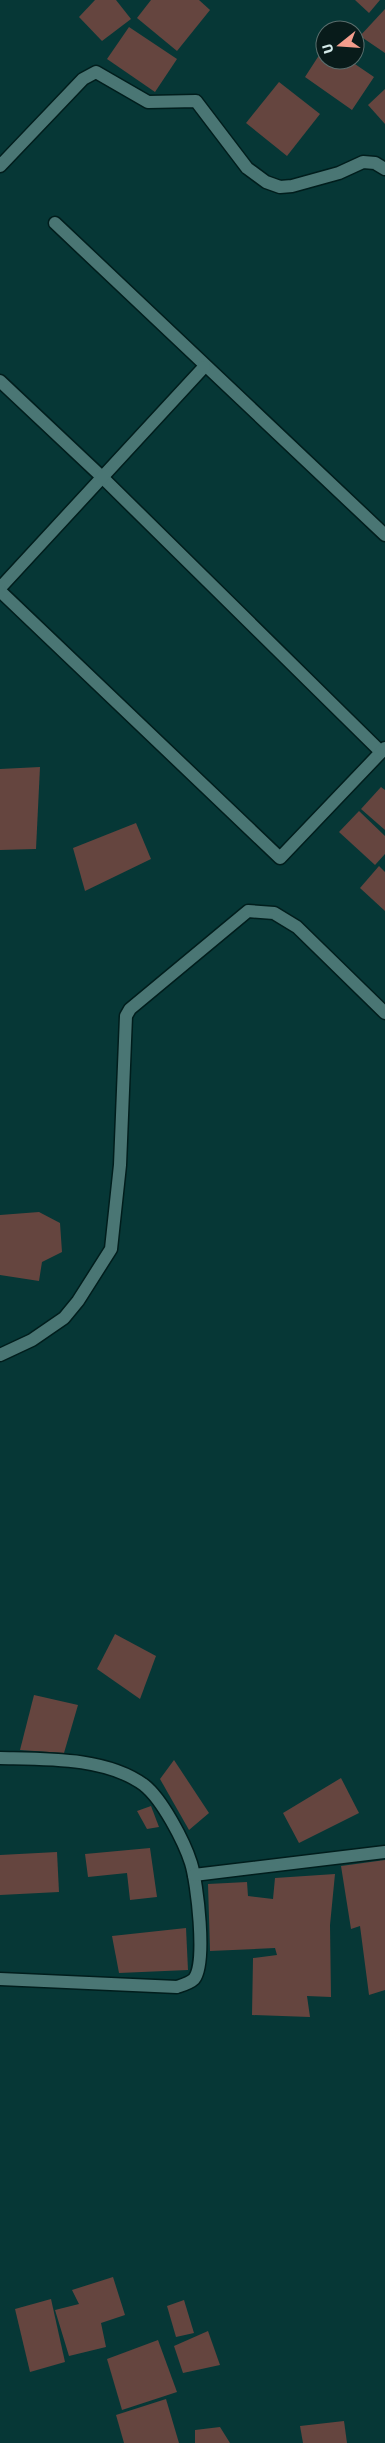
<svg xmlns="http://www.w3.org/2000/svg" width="385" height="2443" font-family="Signika,sans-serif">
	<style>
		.building { fill: #65453f }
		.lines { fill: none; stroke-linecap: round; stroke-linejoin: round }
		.minor-casing { stroke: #001d1c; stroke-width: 15 }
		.minor { stroke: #4a7674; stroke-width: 12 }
	</style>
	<rect width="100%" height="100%" fill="#063736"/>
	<g class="building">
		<polygon points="95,0 116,0 131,19 102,41 79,17"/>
		<polygon points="151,0 199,0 210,10 177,51 137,18"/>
		<polygon points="355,0 380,0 369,13"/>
		<polygon points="385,9 385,53 360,36"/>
		<polygon points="129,27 177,59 155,92 107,59"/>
		<polygon points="325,46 325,60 349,60 374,77 352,110 305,77"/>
		<polygon points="279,82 320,114 287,156 246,123"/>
		<polygon points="385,89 385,124 368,105"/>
		<polygon points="40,767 36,849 0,850 0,769"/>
		<polygon points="381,787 385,790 385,830 361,809"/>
		<polygon points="359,811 385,836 385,854 375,865 339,832"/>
		<polygon points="136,823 151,859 85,891 73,848"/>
		<polygon points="379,866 385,872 385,911 360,888"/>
		<polygon points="39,1212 60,1223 62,1252 42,1262 39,1281 0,1275 0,1215"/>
		<polygon points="115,1634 156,1656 140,1699 97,1669"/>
		<polygon points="34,1695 78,1705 64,1753 20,1750"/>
		<polygon points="174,1760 209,1813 189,1830 160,1779"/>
		<polygon points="341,1778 359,1813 299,1843 283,1813"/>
		<polygon points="151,1806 159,1827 147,1829 137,1811"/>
		<polygon points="150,1848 157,1897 130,1900 127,1873 88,1877 85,1854"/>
		<polygon points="57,1852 59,1892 0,1895 0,1855"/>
		<polygon points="385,1860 385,1990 369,1995 360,1926 351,1929 341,1866"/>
		<polygon points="335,1874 330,1925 331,1997 307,1996 310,2017 252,2015 253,1958 277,1955 275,1948 210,1951 208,1884 247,1882 248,1896 273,1899 275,1878"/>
		<polygon points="186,1928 188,1970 119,1973 112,1936"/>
		<polygon points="113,2277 125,2315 101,2323 106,2347 69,2356 55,2310 79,2304 72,2290"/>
		<polygon points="51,2299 65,2362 30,2372 15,2309"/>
		<polygon points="184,2300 194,2333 176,2337 167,2306"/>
		<polygon points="208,2331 220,2365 183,2373 174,2346"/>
		<polygon points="158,2340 177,2392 122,2410 107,2359"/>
		<polygon points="166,2399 179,2443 124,2443 116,2415"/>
		<polygon points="344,2421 347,2443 303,2443 300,2426"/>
		<polygon points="220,2427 230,2443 195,2443 195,2430"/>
	</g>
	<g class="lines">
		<defs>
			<g id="minor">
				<polyline points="0,166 83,79 96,72 148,102 196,101 247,168 266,182 280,187 292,186 339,173 363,162 375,163 385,169"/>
				<polyline points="55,223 385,535"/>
				<polyline points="0,381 102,477 381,752"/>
				<polyline points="0,588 204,367"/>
				<polyline points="0,591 280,858 385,748"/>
				<polyline points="0,1355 32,1340 64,1318 78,1301 111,1249 120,1165 126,1016 130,1009 248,911 274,913 297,927 385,1013"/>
				<path d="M0 1758C45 1759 106 1757 144 1785 162 1799 184 1841 191 1863 197 1882 207 1963 194 1979 190 1983 183 1985 177 1987L0 1979"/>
				<polyline points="194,1875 385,1852"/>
			</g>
		</defs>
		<use href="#minor" class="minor-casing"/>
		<use href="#minor" class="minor"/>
	</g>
	<g transform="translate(340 45) rotate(253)"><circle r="24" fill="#081b1a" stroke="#5a6e6d"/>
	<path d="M0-4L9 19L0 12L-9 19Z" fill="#f49d8c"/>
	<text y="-8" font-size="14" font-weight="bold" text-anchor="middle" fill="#d4ebea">U</text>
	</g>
</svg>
